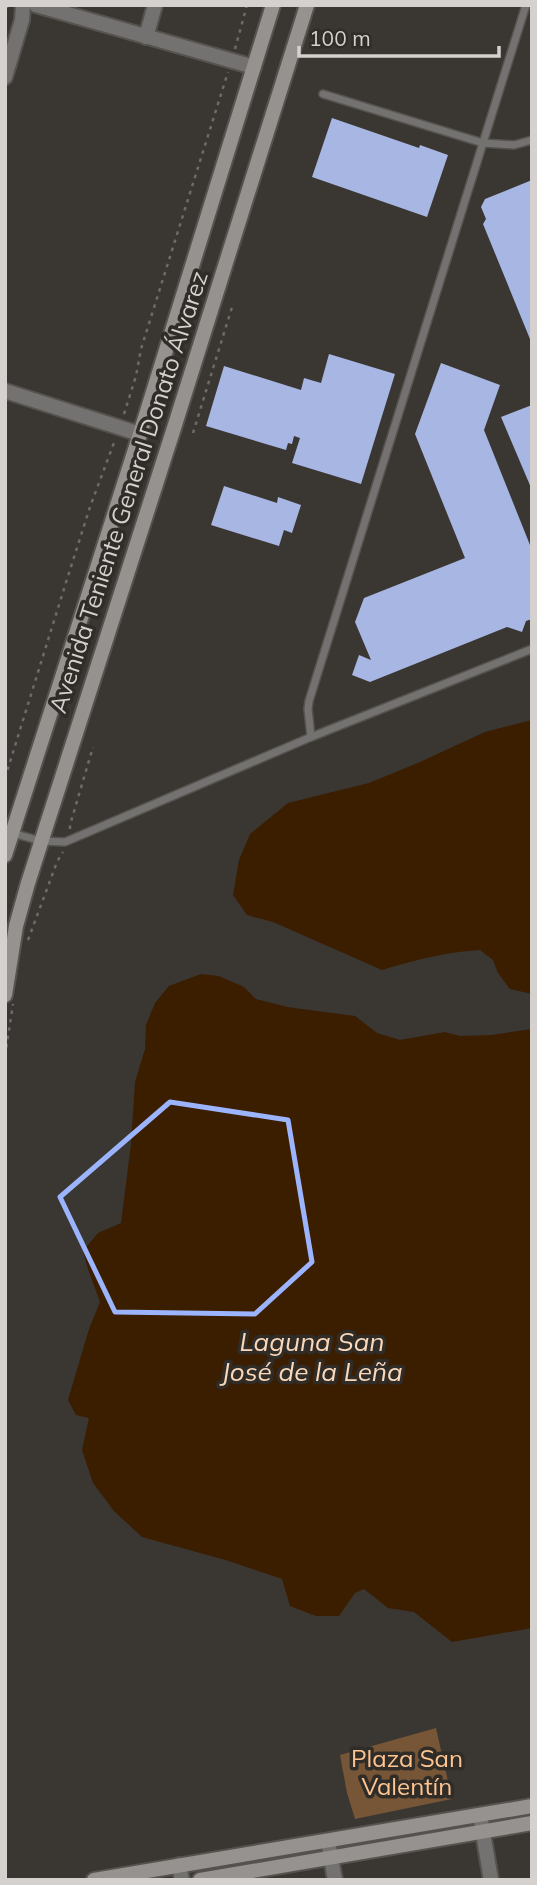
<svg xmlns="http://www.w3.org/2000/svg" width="537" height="1885" font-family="Mulish,sans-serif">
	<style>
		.green { fill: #775537 }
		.water { fill: #3b1d00 }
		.building { fill: #a7b6e2 }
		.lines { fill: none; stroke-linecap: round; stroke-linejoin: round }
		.service-casing { stroke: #56524e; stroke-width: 10 }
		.minor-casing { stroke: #56524e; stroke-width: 18 }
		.secondary-casing { stroke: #56524e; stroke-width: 18 }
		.path { stroke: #6e6a67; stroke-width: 2.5; stroke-dasharray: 3.5 5; stroke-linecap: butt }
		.service { stroke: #747270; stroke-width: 7 }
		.minor { stroke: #747270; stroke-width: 14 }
		.secondary { stroke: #95928f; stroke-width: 14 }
		.marked { fill: none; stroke: #9bb4fd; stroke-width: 5; stroke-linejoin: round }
		.labels { text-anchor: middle; stroke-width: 7; stroke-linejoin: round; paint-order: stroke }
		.street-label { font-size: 24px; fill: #d4d1cf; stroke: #302c28 }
		.park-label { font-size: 24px; fill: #ffc591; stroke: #302c28 }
		.water-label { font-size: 26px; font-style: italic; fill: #fbd8b9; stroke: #302c28 }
	</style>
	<rect width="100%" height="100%" fill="#3a3632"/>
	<polygon class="green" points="436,1728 452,1799 355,1819 347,1793 340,1755"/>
	<g class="water">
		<path d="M532 720V994L510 989 498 973 493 960 480 950C446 952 415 960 382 970L273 922 247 915 233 895 239 860 250 834 288 803 369 783 420 762 485 732Z"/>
		<polygon points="201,974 219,976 244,987 256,999 287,1007 355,1016 377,1033 400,1040 445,1032 460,1036 492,1035 532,1029 532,1628 452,1642 414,1612 388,1608 364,1589 355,1593 339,1616 316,1616 290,1606 282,1579 229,1561 142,1537 114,1511 93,1483 82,1450 89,1418 76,1415 68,1400 89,1329 100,1302 88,1269 83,1251 98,1233 121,1223 131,1144 135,1082 145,1049 146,1025 155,1003 169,986"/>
	</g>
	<g class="building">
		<polygon points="332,118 419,148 420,145 448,155 427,217 312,177"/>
		<polygon points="532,180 532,344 483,224 486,219 481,207 485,199"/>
		<polygon points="329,354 395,374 361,484 292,463 300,438 294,436 292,444 288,443 286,450 206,426 224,366 301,390 304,378 321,383"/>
		<polygon points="441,363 500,385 484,430 532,550 532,619 526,621 522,632 507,627 370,682 352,675 359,655 371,660 355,622 364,598 465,558 415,434"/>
		<polygon points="532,405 532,490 501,417"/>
		<polygon points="224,486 277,503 278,497 301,505 292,533 284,530 279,546 211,525"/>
	</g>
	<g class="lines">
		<defs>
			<g id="service">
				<polyline points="323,94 483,143 514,145 532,140"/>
				<polyline points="311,737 308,709 309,701 526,5"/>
				<polyline points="12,833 41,841 65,842 311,737 532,649"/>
			</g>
			<g id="minor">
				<polyline points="36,5 254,67"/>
				<polyline points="146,37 155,5"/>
				<polyline points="5,77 22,20 23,5"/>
				<polyline points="5,391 140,434"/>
				<polyline points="480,1815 491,1880"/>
				<polyline points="328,1841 335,1880"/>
				<polyline points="179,1865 182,1880"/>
			</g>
			<g id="secondary">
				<polyline points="5,855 140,434 273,5"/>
				<polyline points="5,995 16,926 28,883 174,428 307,5"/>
				<polyline points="94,1880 532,1806"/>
				<polyline points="200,1880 532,1823"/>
			</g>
		</defs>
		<use href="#service" class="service-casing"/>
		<use href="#minor" class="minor-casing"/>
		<use href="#secondary" class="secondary-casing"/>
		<g class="path">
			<polyline points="6,5 9,13"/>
			<polyline points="235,49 247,5"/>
			<polyline points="124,414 136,376 141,349 228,72"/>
			<polyline points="193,433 233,304"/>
			<polyline points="5,778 68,576 90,507 115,440"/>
			<polyline points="70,829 70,825 93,747"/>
			<polyline points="28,940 57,862 63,852"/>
			<polyline points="5,1056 13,1004"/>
		</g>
		<use href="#service" class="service"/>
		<use href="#minor" class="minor"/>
		<use href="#secondary" class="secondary"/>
	</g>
	<path class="marked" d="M170 1102 288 1120 312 1262 255 1314 115 1312 60 1197Z"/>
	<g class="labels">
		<g class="street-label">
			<text transform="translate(129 492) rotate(-72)" y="8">Avenida Teniente General Donato Álvarez</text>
		</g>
		<g class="park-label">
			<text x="407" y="1767">Plaza San<tspan x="407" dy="28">Valentín</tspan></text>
		</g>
		<g class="water-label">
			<text x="312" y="1351">Laguna San<tspan x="312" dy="30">José de la Leña</tspan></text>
		</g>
	</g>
	<rect width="537" height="1885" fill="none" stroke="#d4d1cf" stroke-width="14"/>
	<path d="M299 46v10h200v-10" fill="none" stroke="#d4d1cf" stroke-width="3.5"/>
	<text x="309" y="46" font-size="21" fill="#d4d1cf" stroke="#302c28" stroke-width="5" paint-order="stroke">100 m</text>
</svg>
